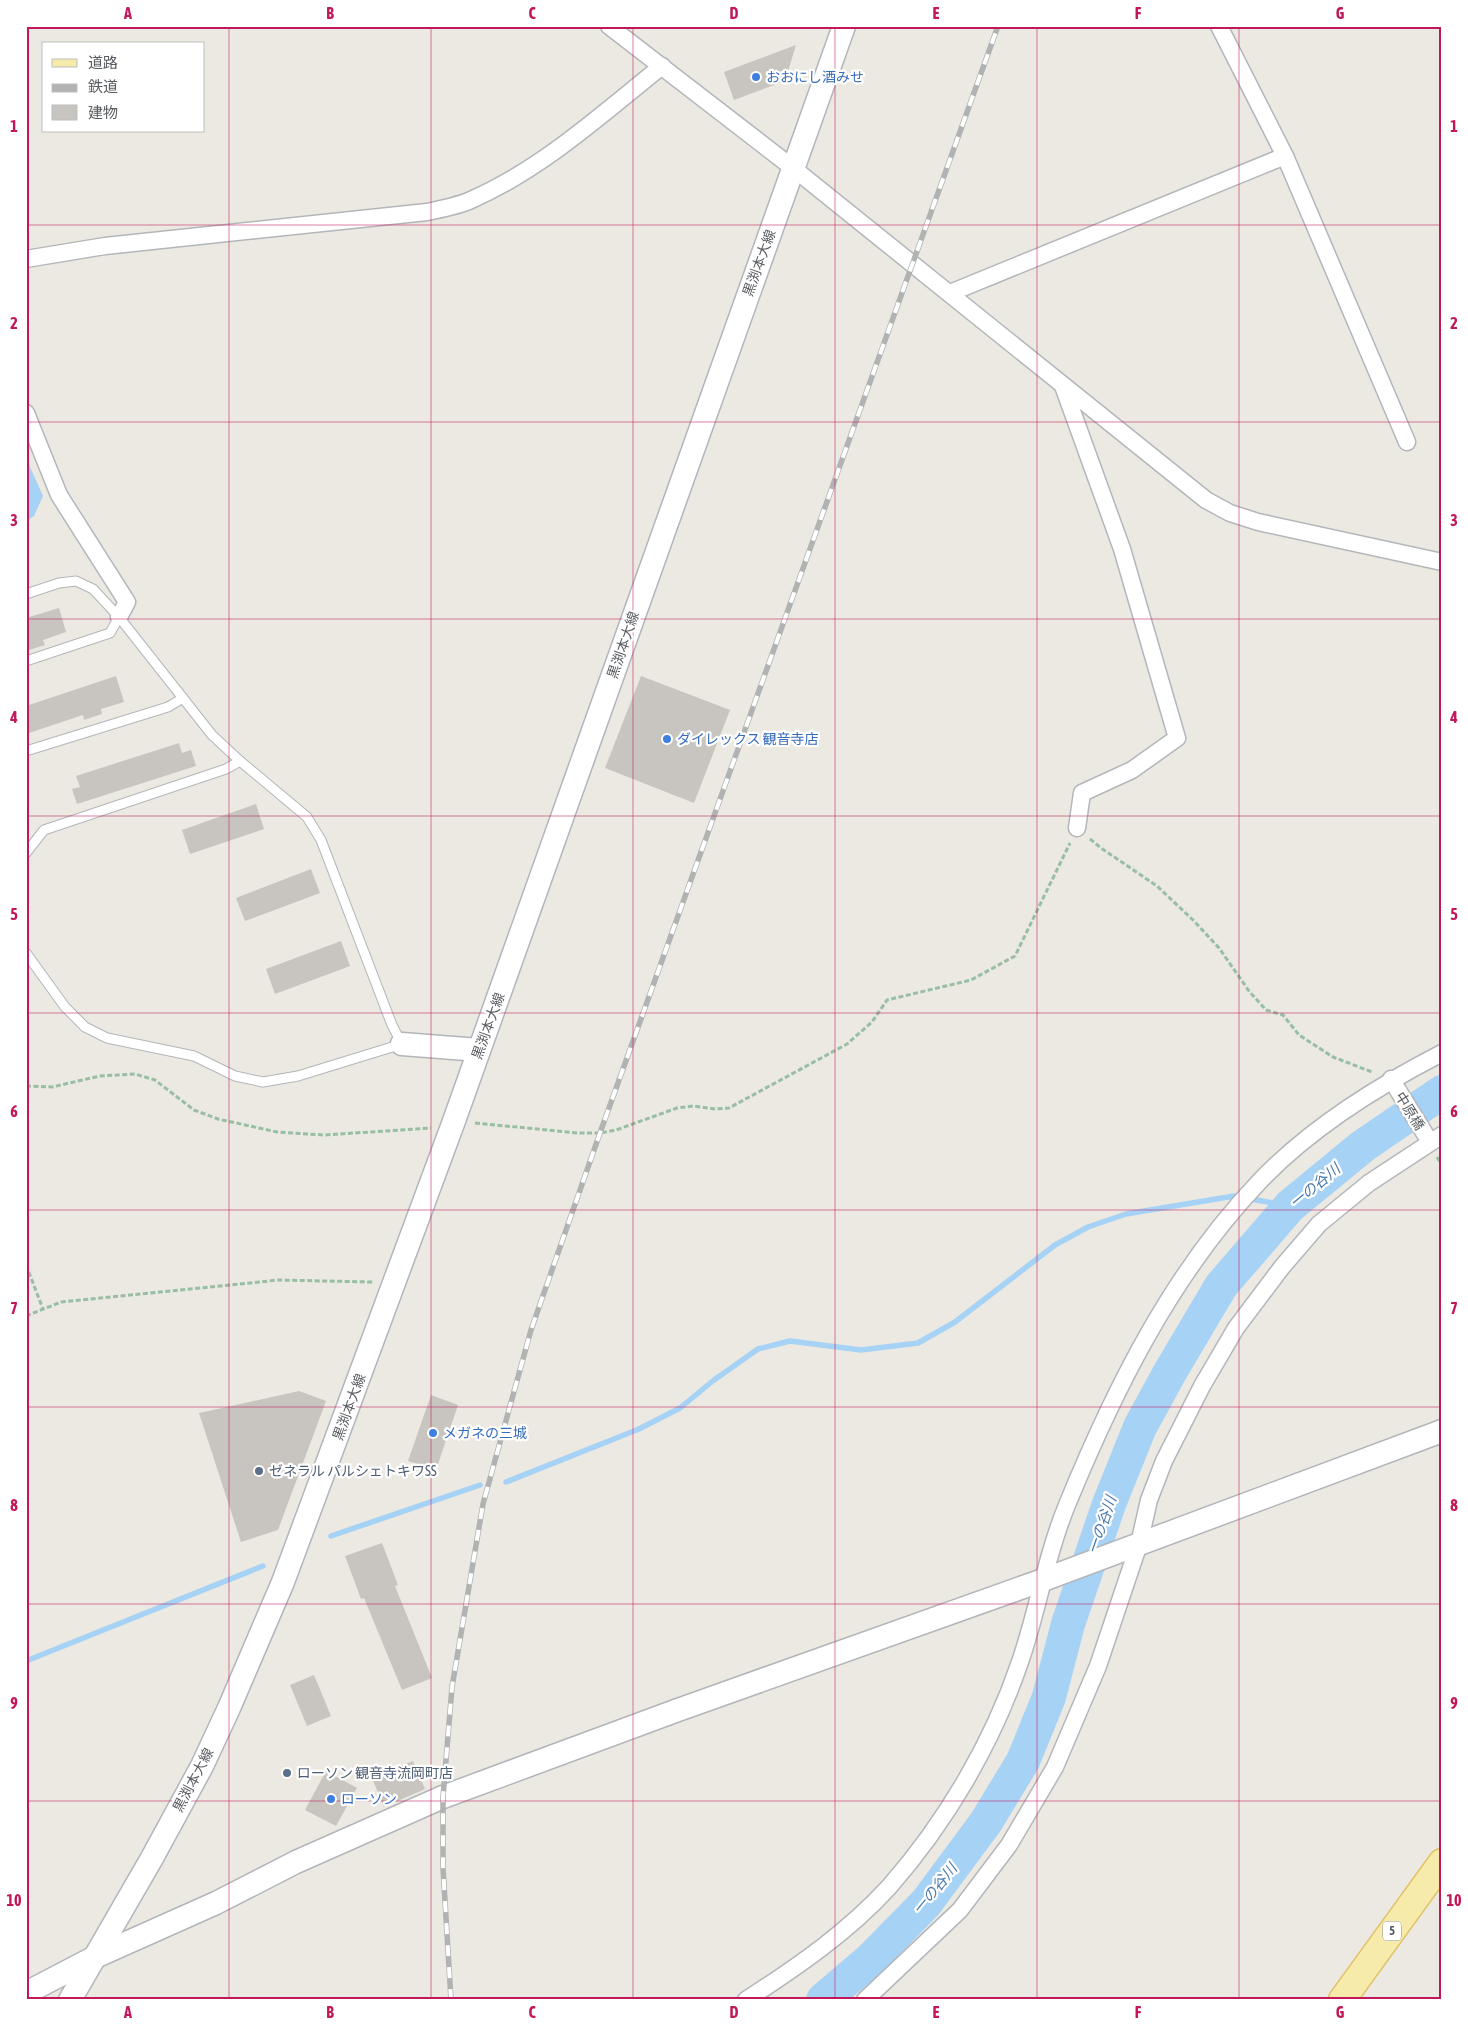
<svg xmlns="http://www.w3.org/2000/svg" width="1468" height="2026" font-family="'Asap Condensed','Noto Sans JP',sans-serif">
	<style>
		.water { fill: #a6d2f6 }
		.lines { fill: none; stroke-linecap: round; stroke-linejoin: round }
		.stream { stroke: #a6d2f6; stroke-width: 5.5 }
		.river { stroke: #a6d2f6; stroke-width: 34 }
		.building { fill: #c8c5c0 }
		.lane-casing { stroke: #b3b6ba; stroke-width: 11 }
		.street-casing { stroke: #b3b6ba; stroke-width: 19 }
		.secondary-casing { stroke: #b2b5ba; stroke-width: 25 }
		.primary-casing { stroke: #e2c062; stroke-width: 29 }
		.path { stroke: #98bea3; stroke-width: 3; stroke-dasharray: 5 2.5; stroke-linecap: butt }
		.lane { stroke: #fff; stroke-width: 9 }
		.street { stroke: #fff; stroke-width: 16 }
		.secondary { stroke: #fff; stroke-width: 22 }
		.primary { stroke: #f6ebaa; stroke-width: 26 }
		.rail-casing { stroke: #b1b2b2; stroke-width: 5.5 }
		.rail { stroke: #fff; stroke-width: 4; stroke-dasharray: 11; stroke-linecap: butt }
		.grid { fill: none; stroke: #c2185b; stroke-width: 1; stroke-opacity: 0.55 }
		.shop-dot { fill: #3f7fe0; stroke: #fff; stroke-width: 2 }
		.service-dot { fill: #5c6f8a; stroke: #fff; stroke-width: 2 }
		.labels { text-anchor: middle; stroke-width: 4.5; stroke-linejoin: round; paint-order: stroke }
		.shield { fill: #fff; stroke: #8b8d90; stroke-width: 1 }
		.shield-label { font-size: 12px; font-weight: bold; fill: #595c60 }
		.shop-label { font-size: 14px; fill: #366cbe; stroke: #fff; text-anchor: start }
		.street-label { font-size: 14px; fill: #595c60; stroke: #fff }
		.service-label { font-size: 14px; fill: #4e5e75; stroke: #fff; text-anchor: start }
		.water-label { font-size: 15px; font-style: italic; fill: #4979ad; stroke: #fff }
		.neatline { fill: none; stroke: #c2185b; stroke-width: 2 }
		.grid-label { font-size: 16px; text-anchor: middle; font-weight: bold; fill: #c2185b }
	</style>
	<rect width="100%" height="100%" fill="#ebe9e1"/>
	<polygon class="water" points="26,458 43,496 34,516 26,521"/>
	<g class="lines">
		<g class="stream">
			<polyline points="506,1482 639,1429 680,1408 714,1380 758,1349 790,1341 861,1350 918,1343 955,1322 1055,1245 1088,1227 1126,1214 1234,1196 1290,1206"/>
			<polyline points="331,1536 480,1485"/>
			<polyline points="26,1661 263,1566"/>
		</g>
		<polyline class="river" points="823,2000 871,1959 926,1903 986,1822 1023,1761 1049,1697 1068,1624 1109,1504 1140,1427 1170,1372 1221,1286 1290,1206 1363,1146 1442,1092"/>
	</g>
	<g class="building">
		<polygon points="796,45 785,81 734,100 724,72"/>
		<polygon points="59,608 66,632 43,640 45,645 26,651 26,618"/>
		<polygon points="116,676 124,702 101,709 102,714 84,720 83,715 26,734 26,706"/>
		<polygon points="641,676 730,710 694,803 605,768"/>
		<polygon points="179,743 182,753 191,750 196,766 77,804 72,789 80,787 76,776"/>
		<polygon points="256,804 264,829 190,854 182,830"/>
		<polygon points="311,869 320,893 245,921 236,898"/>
		<polygon points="341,941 350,966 275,994 266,969"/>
		<polygon points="299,1391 326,1401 278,1530 241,1542 199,1413"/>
		<polygon points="431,1395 458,1405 436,1470 408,1461"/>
		<polygon points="382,1543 398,1585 395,1586 432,1678 402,1690 364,1598 361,1599 345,1556"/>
		<polygon points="314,1675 331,1716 307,1726 290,1685"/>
		<polygon points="413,1761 425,1789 384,1807 372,1778"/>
		<polygon points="326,1771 357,1788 336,1826 305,1810"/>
	</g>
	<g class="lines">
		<defs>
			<g id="lane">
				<polyline points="26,594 59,583 76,581 93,589 119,617 212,735 240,761 307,817 321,840 392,1025 402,1044 298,1076 263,1082 235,1076 194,1056 107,1038 85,1027 65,1007 26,953"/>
				<polyline points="26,661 110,633 119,617"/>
				<polyline points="26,751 168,707 183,698"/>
				<polyline points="26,853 44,830 226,769 240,761"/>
			</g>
			<g id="street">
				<polyline points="609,26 793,168 1206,500 1230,513 1258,522 1442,562"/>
				<polyline points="1219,26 1285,156 1407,442"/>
				<path d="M26 259 105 246 427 212C441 209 458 206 471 200 542 169 602 114 662 66"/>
				<polyline points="950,293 1285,156"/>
				<polyline points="1063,386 1122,549 1177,738 1132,770 1082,793 1077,828"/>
				<polyline points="26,413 59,495 127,602 119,617"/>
				<polyline points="1391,1079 1430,1142"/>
				<path d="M746 2000C797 1967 848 1932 889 1887 946 1822 992 1744 1020 1662 1038 1610 1046 1556 1067 1505 1114 1390 1172 1273 1259 1182 1310 1128 1376 1087 1442 1053"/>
				<polyline points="865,2000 960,1910 1009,1845 1055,1767 1098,1666 1139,1544 1149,1500 1164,1461 1202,1386 1236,1328 1282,1267 1319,1224 1369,1183 1442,1135"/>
			</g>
			<g id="secondary">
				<polyline points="402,1044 479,1050"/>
				<polyline points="26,1993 95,1957 216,1903 296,1862 443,1797 678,1710 1043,1580 1442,1431"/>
				<polyline points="70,2000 152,1858 202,1766 229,1708 283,1582 454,1121 844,26"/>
			</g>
			<polyline id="primary" points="1342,2000 1442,1862"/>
		</defs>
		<use href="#lane" class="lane-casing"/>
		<use href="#street" class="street-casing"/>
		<use href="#secondary" class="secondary-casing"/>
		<use href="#primary" class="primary-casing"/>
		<g class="path">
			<polyline points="1090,839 1101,848 1157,886 1193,920 1219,948 1249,991 1266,1010 1283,1015 1299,1035 1333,1057 1372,1072"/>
			<polyline points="26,1086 52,1087 100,1076 135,1074 155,1080 194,1110 218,1119 277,1132 324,1135 431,1128"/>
			<polyline points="475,1123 578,1133 600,1133 616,1130 677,1108 693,1106 715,1109 729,1108 847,1044 872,1022 887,1000 971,980 1015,956 1070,843"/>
			<polyline points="1437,1157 1442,1165"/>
			<polyline points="26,1265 43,1309"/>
			<polyline points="26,1316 61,1302 231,1285 278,1280 373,1282"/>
		</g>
		<use href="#lane" class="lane"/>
		<use href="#street" class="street"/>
		<use href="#secondary" class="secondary"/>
		<use href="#primary" class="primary"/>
		<defs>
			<polyline id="rail" points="451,2000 443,1868 443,1797 452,1687 483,1504 531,1330 600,1133 998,26"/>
		</defs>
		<use href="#rail" class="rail-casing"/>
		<use href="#rail" class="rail"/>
	</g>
	<path class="grid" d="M229 26V2000M431 26V2000M633 26V2000M835 26V2000M1037 26V2000M1239 26V2000M26 225H1442M26 422H1442M26 619H1442M26 816H1442M26 1013H1442M26 1210H1442M26 1407H1442M26 1604H1442M26 1801H1442"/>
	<g class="shop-dot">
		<circle cx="756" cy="77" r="5"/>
		<circle cx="667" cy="739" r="5"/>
		<circle cx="433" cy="1433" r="5"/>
		<circle cx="331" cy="1799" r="5"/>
	</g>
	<g class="service-dot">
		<circle cx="259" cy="1471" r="5"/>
		<circle cx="287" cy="1773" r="5"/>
	</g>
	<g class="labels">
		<rect class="shield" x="1383" y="1921.5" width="18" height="19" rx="4"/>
		<g class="shield-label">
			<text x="1392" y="1935">5</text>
		</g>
		<g class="shop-label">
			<text x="766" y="82">おおにし酒みせ</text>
			<text x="677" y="744">ダイレックス 観音寺店</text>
			<text x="443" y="1438">メガネの三城</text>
			<text x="341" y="1804">ローソン</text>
		</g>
		<g class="street-label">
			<text transform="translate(759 263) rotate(-70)" y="5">黒渕本大線</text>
			<text transform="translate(623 645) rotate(-71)" y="5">黒渕本大線</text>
			<text transform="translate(488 1026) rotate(-70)" y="5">黒渕本大線</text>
			<text transform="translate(1410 1111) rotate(58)" y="5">中原橋</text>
			<text transform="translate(349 1407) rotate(-70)" y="5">黒渕本大線</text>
			<text transform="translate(193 1780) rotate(-62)" y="5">黒渕本大線</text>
		</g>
		<g class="service-label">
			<text x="269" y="1476">ゼネラル パルシェトキワSS</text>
			<text x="297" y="1778">ローソン 観音寺流岡町店</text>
		</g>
		<g class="water-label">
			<text transform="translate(1315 1186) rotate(-40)" y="5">一の谷川</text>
			<text transform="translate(1102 1525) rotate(-71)" y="5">一の谷川</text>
			<text transform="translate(935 1889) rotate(-51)" y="5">一の谷川</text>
		</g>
	</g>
	<rect width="1468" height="2026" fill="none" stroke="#ffffff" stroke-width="55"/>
	<rect x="42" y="42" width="162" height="90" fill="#ffffff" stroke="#bdbebf"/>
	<rect x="52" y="59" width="25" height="8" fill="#f6ebaa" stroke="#bdbebf"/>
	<text x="88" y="68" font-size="15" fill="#595c60">道路</text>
	<rect x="52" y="84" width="25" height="8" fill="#b1b2b2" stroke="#bdbebf"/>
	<text x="88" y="92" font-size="15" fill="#595c60">鉄道</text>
	<rect x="52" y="105" width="25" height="15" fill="#c8c5c0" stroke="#bdbebf"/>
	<text x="88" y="118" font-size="15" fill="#595c60">建物</text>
	<rect x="28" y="28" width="1412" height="1970" class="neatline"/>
	<g class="grid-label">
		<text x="128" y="19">A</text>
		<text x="330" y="19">B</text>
		<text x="532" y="19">C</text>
		<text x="734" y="19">D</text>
		<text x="936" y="19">E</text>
		<text x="1138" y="19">F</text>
		<text x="1340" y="19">G</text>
		<text x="14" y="132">1</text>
		<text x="1454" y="132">1</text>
		<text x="14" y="329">2</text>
		<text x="1454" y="329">2</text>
		<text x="14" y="526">3</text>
		<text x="1454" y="526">3</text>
		<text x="14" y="723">4</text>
		<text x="1454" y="723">4</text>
		<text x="14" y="920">5</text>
		<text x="1454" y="920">5</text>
		<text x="14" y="1117">6</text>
		<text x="1454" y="1117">6</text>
		<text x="14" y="1314">7</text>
		<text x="1454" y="1314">7</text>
		<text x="14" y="1511">8</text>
		<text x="1454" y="1511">8</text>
		<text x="14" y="1709">9</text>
		<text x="1454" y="1709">9</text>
		<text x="14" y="1906">10</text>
		<text x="1454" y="1906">10</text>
		<text x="128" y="2018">A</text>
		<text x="330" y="2018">B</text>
		<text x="532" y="2018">C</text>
		<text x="734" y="2018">D</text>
		<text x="936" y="2018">E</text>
		<text x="1138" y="2018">F</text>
		<text x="1340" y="2018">G</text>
	</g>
</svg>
